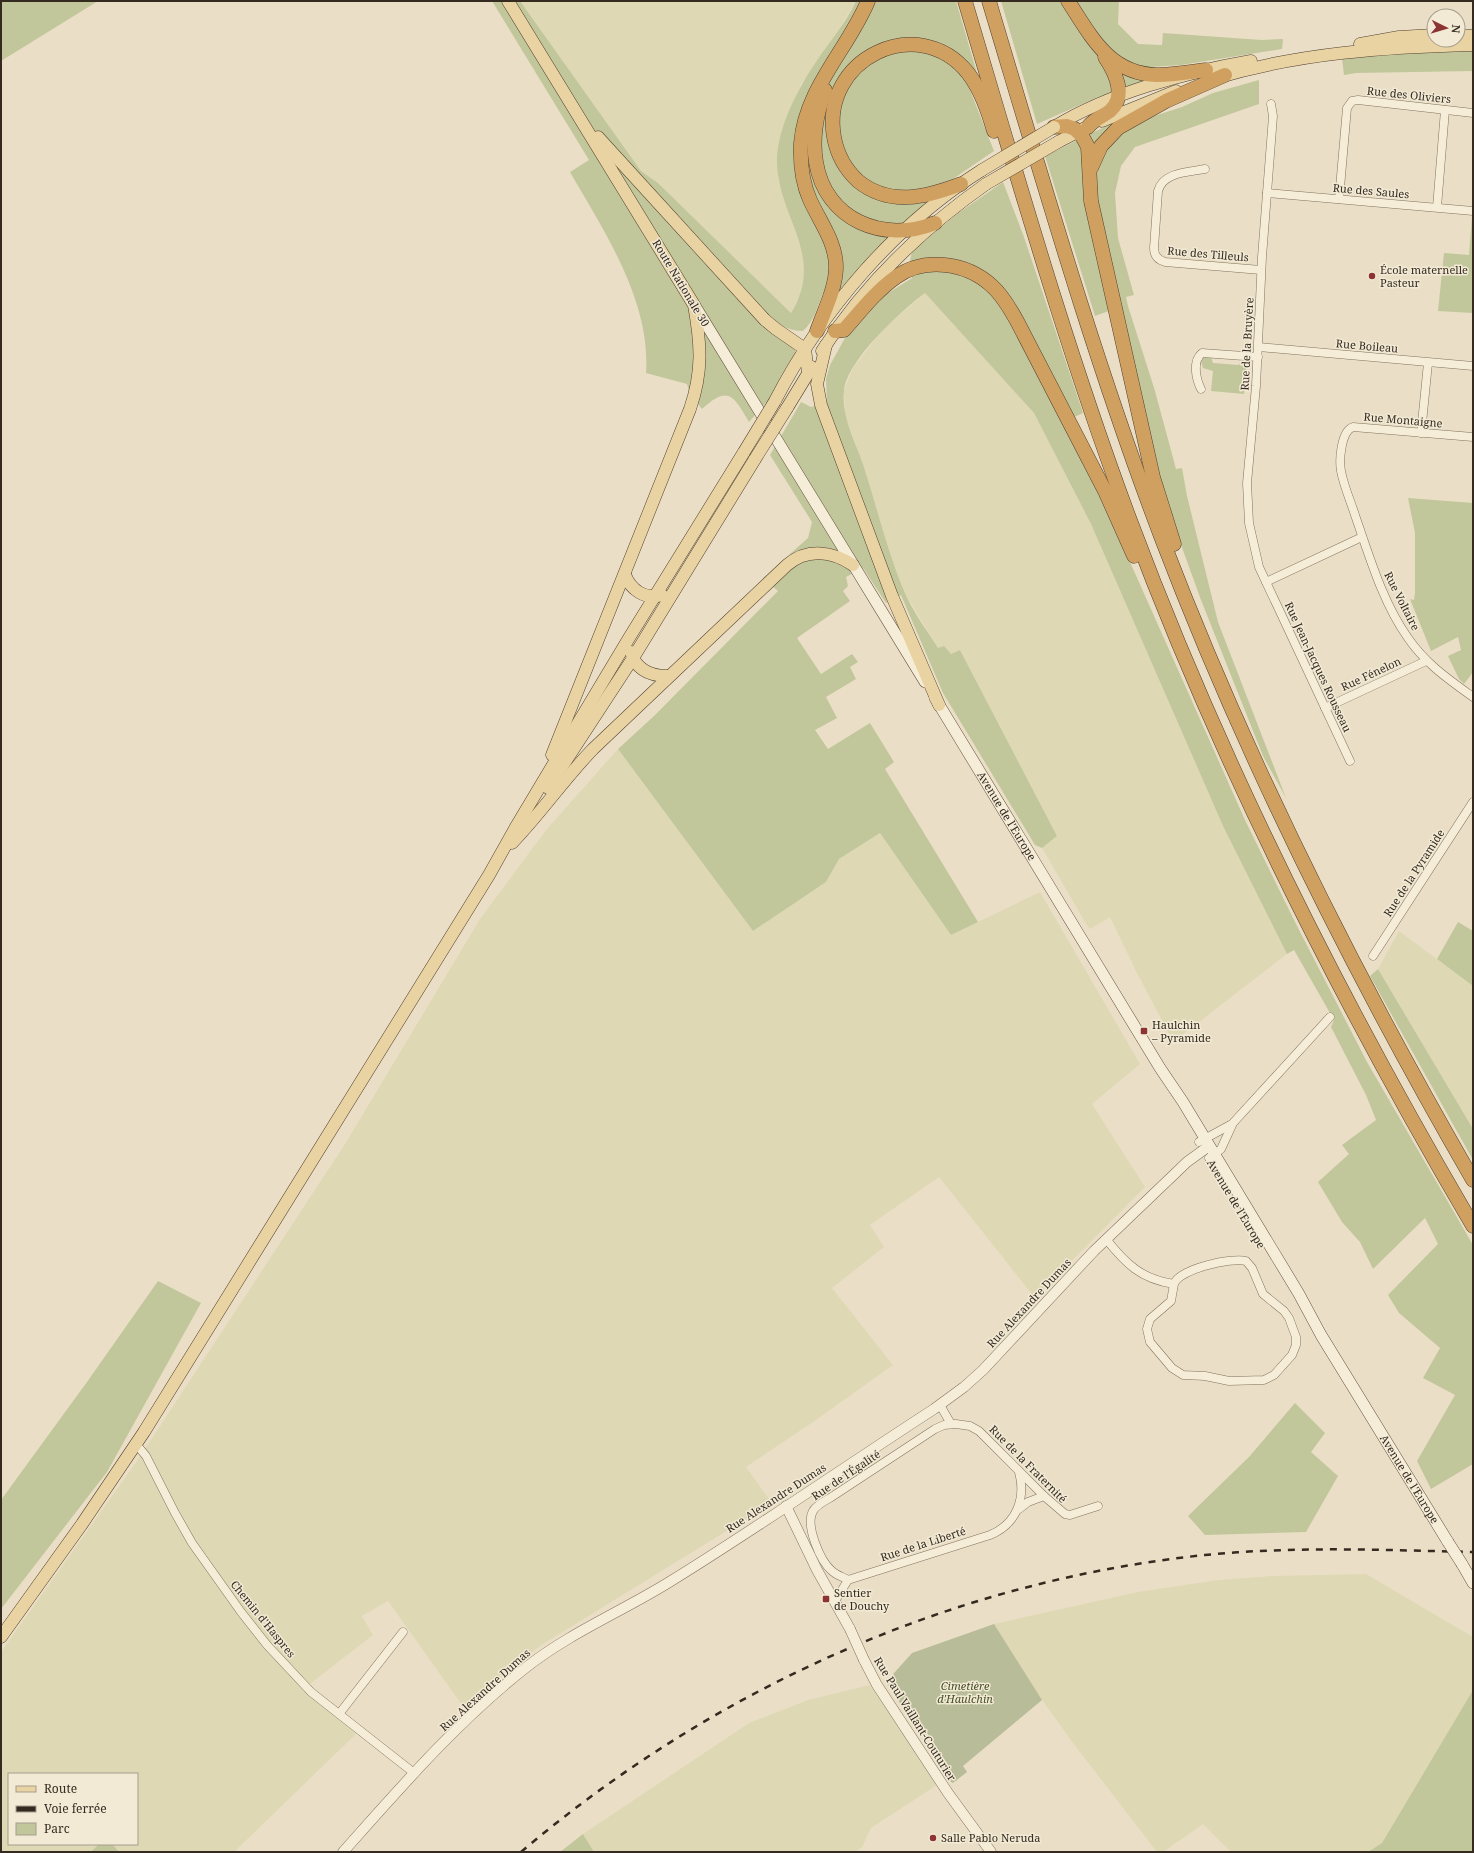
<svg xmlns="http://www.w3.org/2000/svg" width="1474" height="1853" font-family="'Noto Serif',serif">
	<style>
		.farmland { fill: #ded8b4; fill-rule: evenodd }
		.green { fill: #c1c79b }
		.cemetery { fill: #b8bc99 }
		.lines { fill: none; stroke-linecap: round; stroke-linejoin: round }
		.minor-casing { stroke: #83725e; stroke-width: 9 }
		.tertiary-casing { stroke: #83725e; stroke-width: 11 }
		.secondary-casing { stroke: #655341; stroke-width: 12 }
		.primary-casing { stroke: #514131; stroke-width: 13 }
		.motorway-casing { stroke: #514131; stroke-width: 15 }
		.minor { stroke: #f5edd8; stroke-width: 8 }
		.tertiary { stroke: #f5edd8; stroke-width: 10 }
		.secondary { stroke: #f5edd8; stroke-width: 11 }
		.primary { stroke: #e9d3a2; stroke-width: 12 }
		.motorway { stroke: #d0a060; stroke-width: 14 }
		.rail { stroke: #352a20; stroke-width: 2.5; stroke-dasharray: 7 7; stroke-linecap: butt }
		.tertiary-bridge-casing { stroke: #83725e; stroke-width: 11; stroke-linecap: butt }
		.secondary-bridge-casing { stroke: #655341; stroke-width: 12; stroke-linecap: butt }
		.primary-bridge-casing { stroke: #514131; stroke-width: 13; stroke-linecap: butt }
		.tertiary-bridge { stroke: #f5edd8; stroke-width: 10 }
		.secondary-bridge { stroke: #f5edd8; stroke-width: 11 }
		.primary-bridge { stroke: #e9d3a2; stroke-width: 12 }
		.poi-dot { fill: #8c3434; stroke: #f2ead5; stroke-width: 1.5 }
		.labels { text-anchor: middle; stroke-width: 3; stroke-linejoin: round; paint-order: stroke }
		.street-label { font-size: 11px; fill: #352a20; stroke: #f2ead5 }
		.poi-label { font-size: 11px; fill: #352a20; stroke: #f2ead5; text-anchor: start }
		.park-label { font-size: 11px; font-style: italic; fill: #454f29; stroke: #f2ead5 }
	</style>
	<rect width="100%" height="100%" fill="#eadfc6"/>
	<g class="farmland">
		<polygon points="520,1 856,1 839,29 800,86 782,131 778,179 804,258 805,275 800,296 791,313 658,183 641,171"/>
		<polygon points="925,293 1034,413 1091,524 1223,826 1287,954 1173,1042 1135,969 1110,917 1090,929 1085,922 1042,848 1057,836 960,650 950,654 938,648 906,595 891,557 863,464 845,416 844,390 853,368 883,329"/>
		<path d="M618 749 753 931 826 882 839 859 880 833 951 935 1040 892 1140 1064 1092 1104 1145 1187 1035 1298 939 1177 870 1225 884 1247 832 1288 893 1365 813 1422 746 1467 772 1503 543 1644 505 1672 467 1712 388 1601 362 1616 373 1635 302 1690 356 1734 234 1852H1V1652L139 1458 345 1144 480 919 546 830ZM9 1774H137V1844H9Z"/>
		<polygon points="1399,931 1473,986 1473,1129 1378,969"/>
		<polygon points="1366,1574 1473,1637 1473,1690 1382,1843 1368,1852 1231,1852 1203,1824 1163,1852 1157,1852 1073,1743 1042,1700 994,1624 1138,1592 1218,1580 1272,1576"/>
		<polygon points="870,1685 937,1785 871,1828 862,1847 855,1852 594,1852 583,1834 749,1723 808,1700"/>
	</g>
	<g class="green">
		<polygon points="1,1 98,1 1,61"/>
		<path d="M492 1H520L641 171 658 183 791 313C827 255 776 216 777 159 778 127 798 88 816 62 829 42 846 23 856 1H956L979 80 968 85 994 151 947 183 929 191 928 204 880 246 834 296 823 293C818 306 814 321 803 331 787 331 779 324 768 314L674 211 669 221 795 350V359L772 396 749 422C734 397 729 384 702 409L690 394 687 384 646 373C651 301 604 231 570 172L589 160Z"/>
		<polygon points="1001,1 1119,1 1118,24 1138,44 1162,45 1163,33 1262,40 1283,39 1282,49 1181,65 1151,67 1152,81 1098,97 1037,124"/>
		<polygon points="1473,49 1473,71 1356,73 1344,75 1342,58 1400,52"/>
		<polygon points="1259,80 1259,104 1135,147 1121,166 1115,193 1118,238 1134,295 1126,297 1128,306 1155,391 1176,469 1182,468 1187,496 1218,622 1286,798 1263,756 1201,600 1168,509 1120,307 1095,316 1045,156 1139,110 1148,118 1182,107 1213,93"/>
		<path d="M1003 182 1024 237 1083 413 1063 422 1097 488 1245 820 1295 922 1367 1062 1473 1245V1464L1431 1489 1417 1461 1455 1395 1423 1378 1440 1348 1399 1313 1388 1295 1438 1244 1425 1218 1373 1269 1360 1242 1342 1222 1318 1182 1349 1154 1342 1145 1376 1120 1366 1095 1331 1027 1334 1020 1294 950 1287 954 1223 826 1091 524 1034 413 925 293C901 311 847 360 844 391 841 416 855 441 863 464 877 507 887 551 905 593 913 612 927 630 938 648L944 646 951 654 960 650 1057 836 1042 848 1035 845 943 693 901 595 886 603 863 568 846 577 848 586 843 591 850 601 797 638 821 674 852 654 858 662 850 667 856 679 826 697 837 718 815 730 828 749 870 723 894 762 885 769 978 922 951 935 880 833 839 859 826 882 753 931 618 749 654 716 778 591 763 578 808 538 812 522 770 455 801 402 811 407 827 403 826 379 830 365 845 338 874 302 912 278 910 261 912 251 957 214Z"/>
		<polygon points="1472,217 1473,313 1438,311 1444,253 1469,255"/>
		<polygon points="1210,354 1213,363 1239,365 1242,360 1247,364 1244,394 1211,391 1213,371 1203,368 1201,361 1203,357"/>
		<polygon points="1408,498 1473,503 1473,672 1464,684 1459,679 1448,656 1461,650 1458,637 1431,651 1410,599 1414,600 1415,593 1415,533"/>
		<polygon points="1458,922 1473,931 1473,986 1437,959"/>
		<polygon points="1378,969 1473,1129 1473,1160 1370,976"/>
		<polygon points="158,1281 201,1303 107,1472 1,1609 1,1500 87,1382"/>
		<polygon points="1295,1403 1325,1433 1311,1452 1338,1476 1306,1532 1205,1535 1188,1516 1249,1457"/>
		<polygon points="1473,1690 1473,1852 1368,1852 1382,1843"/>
		<polygon points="583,1834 594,1852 560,1852"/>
		<polygon points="99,1844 112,1844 119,1852 91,1852"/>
	</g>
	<polygon class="cemetery" points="994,1624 1042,1700 963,1766 967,1772 953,1783 949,1781 941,1769 948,1765 923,1727 918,1730 886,1682 912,1653"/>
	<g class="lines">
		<defs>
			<g id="minor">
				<polyline points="1271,104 1273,116 1262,257 1256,386 1247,483 1249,523 1259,567 1350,761"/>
				<path d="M1205 169C1189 172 1163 172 1158 191L1154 248C1154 255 1158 260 1165 262L1261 270"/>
				<polyline points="1267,193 1473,211"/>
				<polyline points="1339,199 1347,108 1352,101 1358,100 1473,113"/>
				<polyline points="1437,207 1445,110"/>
				<polyline points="1259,347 1473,366"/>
				<path d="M1201 389C1196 379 1192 361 1202 353L1258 357"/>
				<polyline points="1421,433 1428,363"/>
				<path d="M1473 437 1353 427C1341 431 1339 460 1341 471 1344 487 1351 502 1356 518 1370 558 1383 603 1408 638 1425 663 1448 679 1473 697"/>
				<polyline points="1266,582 1362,537"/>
				<polyline points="1325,708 1426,661"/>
				<polyline points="1373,956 1473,802"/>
				<polyline points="1199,1142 1232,1124"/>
				<polyline points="1209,1158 1221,1149 1233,1123 1330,1017"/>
				<path d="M1106 1239C1126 1264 1141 1279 1174 1284 1179 1269 1232 1257 1246 1261L1252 1268 1263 1294 1284 1311 1289 1318 1296 1337V1345L1292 1355 1274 1375 1264 1380 1229 1381 1205 1376 1183 1375 1172 1368 1150 1342 1147 1329 1150 1319 1171 1301 1174 1284"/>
				<polyline points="940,1405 951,1424"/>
				<polyline points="136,1444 146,1456 175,1513 192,1543 241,1612 267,1645 311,1692 414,1773"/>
				<polyline points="1019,1509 1028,1502 1044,1496"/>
				<path d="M848 1580C843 1577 836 1575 832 1571 820 1561 805 1525 813 1511 817 1504 827 1500 833 1496L935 1429 944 1425 956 1424 970 1426 979 1431 1044 1496 1065 1514 1070 1515 1098 1506"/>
				<path d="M835 1601 848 1580 990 1535C1017 1524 1026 1498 1019 1472"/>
				<polyline points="339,1714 403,1632"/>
			</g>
			<g id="tertiary">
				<polyline points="786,1506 817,1570 850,1629"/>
				<polyline points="864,1660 877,1685 948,1793 991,1852"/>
				<path d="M343 1852C400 1788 457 1722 524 1669 569 1633 623 1611 671 1581 760 1526 846 1466 934 1409L964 1387 983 1370 1094 1251 1187 1162 1209 1146"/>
			</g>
			<g id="secondary">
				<polyline points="695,306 925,682"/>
				<path id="s1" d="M935 698 1160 1068 1183 1102 1299 1294 1321 1335 1448 1542"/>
				<polyline points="1462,1564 1473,1583"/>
			</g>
			<g id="primary">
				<path d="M508 1 694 305C701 344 703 371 690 409L552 755"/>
				<polyline points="1458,35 1473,36"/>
				<polyline points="1360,44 1399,37 1434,35"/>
				<path d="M1216 78C1300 53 1386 47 1473 45"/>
				<polyline points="1102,121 1176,91"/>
				<path d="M1054 127C1109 93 1187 72 1251 61"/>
				<polyline points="598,137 765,320 776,329 805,349 808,373"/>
				<polyline points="1058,142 1085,128"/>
				<polyline points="826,345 817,384 821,405 892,596 939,705"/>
				<path d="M822 351C864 285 922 229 986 184"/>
				<path d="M775 401C822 310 895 225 982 170"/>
				<polyline points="787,408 812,367"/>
				<path d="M625 575C631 590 645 600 662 595"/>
				<path d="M631 652C636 670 650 676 668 676"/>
				<polyline points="548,788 633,658 755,459"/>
				<path d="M512 843C541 813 564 779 593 749L787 565C807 548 832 551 853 565"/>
				<polyline points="1,1637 82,1524 144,1432 489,875 517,825 629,638 744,452"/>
			</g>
			<g id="motorway">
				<path d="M965 1C1017 176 1067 352 1131 523 1223 769 1341 1001 1473 1226"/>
				<path d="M989 1C1043 181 1095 363 1162 539 1247 762 1354 974 1473 1180"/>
				<path d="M1068 1C1091 36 1109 74 1157 75 1173 75 1190 72 1206 70"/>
				<path d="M825 90C817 112 812 138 816 162 825 220 884 244 935 223"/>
				<polyline points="1054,127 1067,126 1075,129 1082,136 1088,147 1091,201 1153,477 1174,544"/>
				<path d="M1088 127C1094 119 1102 117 1110 111 1127 96 1115 72 1105 57"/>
				<polyline points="1091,168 1101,146 1118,128 1166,101 1225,75"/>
				<path d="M961 184C927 197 890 207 858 181 845 169 837 154 834 137 820 59 918 11 968 73 981 90 988 111 994 131"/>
				<path d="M817 331C824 311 836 288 836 267 836 242 820 222 810 200 802 182 800 162 801 143 805 89 848 49 868 1"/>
				<path d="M835 331 844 330C860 312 876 291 896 277 924 257 966 262 992 286 1003 296 1011 310 1018 323L1105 491 1134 556"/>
			</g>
		</defs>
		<use href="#minor" class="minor-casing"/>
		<use href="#tertiary" class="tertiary-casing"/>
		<use href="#secondary" class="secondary-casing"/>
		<use href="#primary" class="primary-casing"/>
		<use href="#motorway" class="motorway-casing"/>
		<use href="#minor" class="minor"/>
		<use href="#tertiary" class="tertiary"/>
		<use href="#secondary" class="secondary"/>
		<use href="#primary" class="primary"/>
		<use href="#motorway" class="motorway"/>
		<path class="rail" d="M521 1852C714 1688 953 1581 1205 1555 1294 1546 1384 1550 1473 1552"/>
		<defs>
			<polyline id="tertiary-bridge" points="850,1629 864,1660"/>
			<polyline id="secondary-bridge" points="1448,1542 1462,1564"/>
			<g id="primary-bridge">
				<polyline points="982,170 1054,127"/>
				<polyline points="986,184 1058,142"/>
				<polyline points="744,452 775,401"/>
				<polyline points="755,459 787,408"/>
			</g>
		</defs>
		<use href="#tertiary-bridge" class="tertiary-bridge-casing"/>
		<use href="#secondary-bridge" class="secondary-bridge-casing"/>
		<use href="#primary-bridge" class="primary-bridge-casing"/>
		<use href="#tertiary-bridge" class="tertiary-bridge"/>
		<use href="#secondary-bridge" class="secondary-bridge"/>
		<use href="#primary-bridge" class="primary-bridge"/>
	</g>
	<g class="poi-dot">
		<circle cx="1372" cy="276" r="4"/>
		<rect x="1140" y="1027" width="8" height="8" rx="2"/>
		<rect x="822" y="1595" width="8" height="8" rx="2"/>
		<circle cx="933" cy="1838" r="4"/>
	</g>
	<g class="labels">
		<g class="street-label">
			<text transform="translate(1409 95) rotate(6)" y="4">Rue des Oliviers</text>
			<text transform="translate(1371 191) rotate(5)" y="4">Rue des Saules</text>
			<text transform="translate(1208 254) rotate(5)" y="4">Rue des Tilleuls</text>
			<text transform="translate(681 283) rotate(59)" y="4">Route Nationale 30</text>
			<text transform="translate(1247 344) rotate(-87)" y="4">Rue de la Bruyère</text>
			<text transform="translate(1367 346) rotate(5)" y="4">Rue Boileau</text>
			<text transform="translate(1403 420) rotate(5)" y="4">Rue Montaigne</text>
			<text transform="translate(1402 601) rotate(63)" y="4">Rue Voltaire</text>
			<text transform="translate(1318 667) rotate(65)" y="4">Rue Jean-Jacques Rousseau</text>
			<text transform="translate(1371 674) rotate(-25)" y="4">Rue Fénelon</text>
			<text dy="4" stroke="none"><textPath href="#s1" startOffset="138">Avenue de l'Europe</textPath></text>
			<text transform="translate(1414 873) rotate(-57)" y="4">Rue de la Pyramide</text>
			<text transform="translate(1236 1204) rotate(59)" y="4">Avenue de l'Europe</text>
			<text transform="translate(1029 1303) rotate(-47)" y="4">Rue Alexandre Dumas</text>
			<text transform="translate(1028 1464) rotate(45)" y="4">Rue de la Fraternité</text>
			<text transform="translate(846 1475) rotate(-34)" y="4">Rue de l'Égalité</text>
			<text dy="4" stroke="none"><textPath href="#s1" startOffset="914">Avenue de l'Europe</textPath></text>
			<text transform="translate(776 1498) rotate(-33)" y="4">Rue Alexandre Dumas</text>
			<text transform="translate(923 1544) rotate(-18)" y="4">Rue de la Liberté</text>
			<text transform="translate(263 1619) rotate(51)" y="4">Chemin d'Haspres</text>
			<text transform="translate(485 1690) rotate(-42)" y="4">Rue Alexandre Dumas</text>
			<text transform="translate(915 1719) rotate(58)" y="4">Rue Paul Vaillant-Couturier</text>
		</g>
		<g class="poi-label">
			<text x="1380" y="274">École maternelle<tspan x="1380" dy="13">Pasteur</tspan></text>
			<text x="1152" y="1029">Haulchin<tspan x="1152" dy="13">– Pyramide</tspan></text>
			<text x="834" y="1597">Sentier<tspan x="834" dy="13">de Douchy</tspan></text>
			<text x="941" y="1842">Salle Pablo Neruda</text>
		</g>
		<g class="park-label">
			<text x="965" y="1690">Cimetière<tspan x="965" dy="13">d'Haulchin</tspan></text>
		</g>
	</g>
	<rect width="1474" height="1853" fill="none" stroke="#352a20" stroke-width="4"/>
	<rect x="8" y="1773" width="130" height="72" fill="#f2ead5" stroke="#a69d8d"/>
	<rect x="16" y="1786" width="20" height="6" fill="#e9d3a2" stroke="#a69d8d"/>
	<text x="44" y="1793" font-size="12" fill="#352a20">Route</text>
	<rect x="16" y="1806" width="20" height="6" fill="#352a20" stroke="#a69d8d"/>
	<text x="44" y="1813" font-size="12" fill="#352a20">Voie ferrée</text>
	<rect x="16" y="1823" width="20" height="12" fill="#c1c79b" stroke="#a69d8d"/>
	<text x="44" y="1833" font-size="12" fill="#352a20">Parc</text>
	<g transform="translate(1446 28) rotate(95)"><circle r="19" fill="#f2ead5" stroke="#a69d8d"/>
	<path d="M0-3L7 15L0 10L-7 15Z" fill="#8c3434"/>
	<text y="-6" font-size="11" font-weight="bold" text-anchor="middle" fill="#352a20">N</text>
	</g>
</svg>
